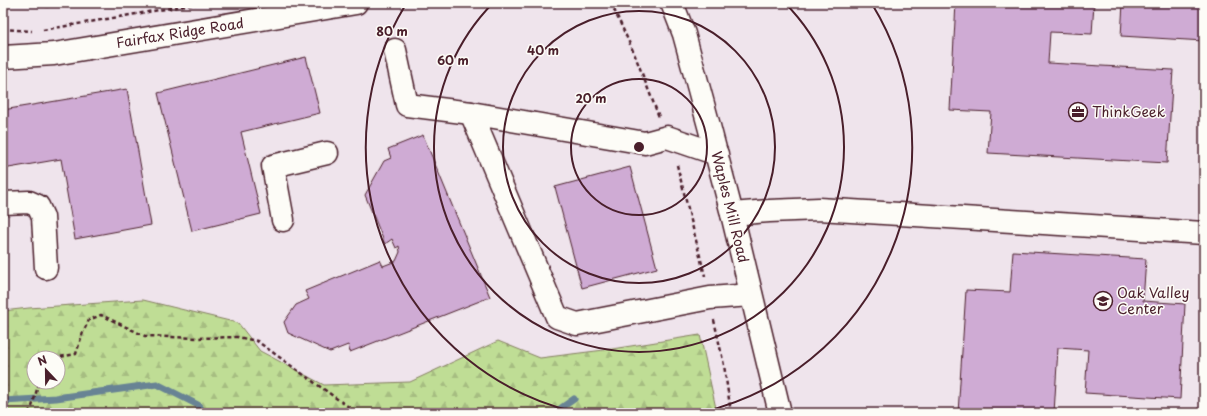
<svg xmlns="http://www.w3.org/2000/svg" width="1207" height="416" font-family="'Playpen Sans',sans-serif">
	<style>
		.forest { fill: url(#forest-firs); stroke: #847e60; fill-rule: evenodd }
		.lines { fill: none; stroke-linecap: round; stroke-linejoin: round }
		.stream { stroke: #678394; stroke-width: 7 }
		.building { fill: #cfabd4; stroke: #4a1f2b }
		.minor-casing { stroke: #4a1f2b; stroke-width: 25 }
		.major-casing { stroke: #4a1f2b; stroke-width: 25 }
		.path { stroke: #4a1f2b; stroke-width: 2.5; stroke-dasharray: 4 3; stroke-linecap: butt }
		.minor { stroke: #fdfcf7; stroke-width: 22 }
		.major { stroke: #fdfcf7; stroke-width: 22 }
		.ring { fill: none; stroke: #4a1f2b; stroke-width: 2 }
		.labels { text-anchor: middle; stroke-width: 3; stroke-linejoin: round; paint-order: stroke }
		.street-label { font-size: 14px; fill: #4a1f2b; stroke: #fdfcf7 }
		.poi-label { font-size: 14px; fill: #4a1f2b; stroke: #fdfcf7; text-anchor: start }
		.centre { fill: #4a1f2b; stroke: #fdfcf7; stroke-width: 2 }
		.ring-label { font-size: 12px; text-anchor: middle; font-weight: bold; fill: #4a1f2b; stroke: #fdfcf7; stroke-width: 3; stroke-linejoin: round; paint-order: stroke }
	</style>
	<defs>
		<pattern id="forest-firs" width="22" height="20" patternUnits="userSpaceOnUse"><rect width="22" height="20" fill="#bfdd95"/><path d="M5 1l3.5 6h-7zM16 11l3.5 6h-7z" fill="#a6bd81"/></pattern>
	</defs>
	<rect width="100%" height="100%" fill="#efe4ec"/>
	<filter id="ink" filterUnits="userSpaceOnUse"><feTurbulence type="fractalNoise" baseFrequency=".025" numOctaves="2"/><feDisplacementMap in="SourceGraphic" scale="8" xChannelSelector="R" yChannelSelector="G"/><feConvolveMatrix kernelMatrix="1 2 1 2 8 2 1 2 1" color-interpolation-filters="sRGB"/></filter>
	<g filter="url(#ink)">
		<path class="forest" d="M143 300 238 323 260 351 324 385 410 382 498 341 540 358 612 349 700 335 717 413H3V311L29 308ZM34 358H58V382H34Z"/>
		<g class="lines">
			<g class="stream">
				<polyline points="3,401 56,398 157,384 198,405 204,413"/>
				<polyline points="554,413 574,399"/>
			</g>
		</g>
		<g class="building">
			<polygon points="34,3 69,3 47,7"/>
			<polygon points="956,3 1094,3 1092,34 1050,32 1048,63 1173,70 1167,163 988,153 991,112 950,110"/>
			<polygon points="1123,3 1204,3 1204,41 1121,36"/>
			<polygon points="306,57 320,113 241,132 261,214 192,231 158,93"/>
			<polygon points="127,89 151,225 75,239 61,159 3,169 3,110"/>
			<polygon points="423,135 490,297 350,352 348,345 330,352 288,333 284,322 296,305 309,299 305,291 380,260 383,266 396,261 400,252 399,246 396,248 392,239 385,244 365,195 384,161 391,158 388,149"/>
			<polygon points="630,167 657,268 582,288 555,187"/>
			<polygon points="1013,251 1146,259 1143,301 1185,304 1180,399 1085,393 1088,350 1058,348 1054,413 958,413 966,290 1010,292"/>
		</g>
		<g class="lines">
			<defs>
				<g id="minor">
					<polyline points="395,50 407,105 471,113"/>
					<polyline points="3,57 54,54 356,3"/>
					<polyline points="717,154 667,137 645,143 471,113 557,317 577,324 710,298 751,295"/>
					<polyline points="3,203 29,202 38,206 43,217 46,268"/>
					<polyline points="732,214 769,211 819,209 1204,233"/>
					<polyline points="283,220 273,166 327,153"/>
				</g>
				<polyline id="major" points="672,3 684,34 709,126 732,214 780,413"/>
			</defs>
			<use href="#minor" class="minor-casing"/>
			<use href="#major" class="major-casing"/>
			<g class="path">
				<polyline points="611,3 634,53 659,117"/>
				<polyline points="3,29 32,31"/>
				<polyline points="43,30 200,3"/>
				<polyline points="677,165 705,276"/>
				<polyline points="714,320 724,365 731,413"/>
				<polyline points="54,358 76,354 83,332 89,320 101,315 145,336 198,338 237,337 257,341 340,401 358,413"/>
				<polyline points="28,413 32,407 39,382"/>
			</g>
			<use href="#minor" class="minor"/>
			<use href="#major" class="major"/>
		</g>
	</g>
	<g class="ring">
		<circle cx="639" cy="147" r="68"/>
		<circle cx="639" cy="147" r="136"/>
		<path d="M785 3A205 205 0 1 1 493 3"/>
		<path d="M575 412A273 273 0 0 1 406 4M872 4A273 273 0 0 1 703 412"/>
	</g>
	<defs>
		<symbol id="office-ring" viewBox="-11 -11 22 22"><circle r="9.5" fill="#fdfcf7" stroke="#4a1f2b" stroke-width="1.5"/><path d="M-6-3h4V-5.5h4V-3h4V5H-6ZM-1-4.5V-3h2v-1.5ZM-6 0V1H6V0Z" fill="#4a1f2b"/></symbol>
		<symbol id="school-ring" viewBox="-11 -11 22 22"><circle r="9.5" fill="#fdfcf7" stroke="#4a1f2b" stroke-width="1.5"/><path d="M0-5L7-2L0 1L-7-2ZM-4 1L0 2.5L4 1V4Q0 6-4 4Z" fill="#4a1f2b"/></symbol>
	</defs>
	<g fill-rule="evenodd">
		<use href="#office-ring" x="1067" y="101" width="22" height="22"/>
		<use href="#school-ring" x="1092" y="290" width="22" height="22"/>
	</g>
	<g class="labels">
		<g class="street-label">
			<text transform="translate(180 33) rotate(-9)" y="5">Fairfax Ridge Road</text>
			<text transform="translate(730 207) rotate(76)" y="5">Waples Mill Road</text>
		</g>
		<g class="poi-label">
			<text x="1092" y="117">ThinkGeek</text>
			<text x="1117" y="298">Oak Valley<tspan x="1117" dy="16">Center</tspan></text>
		</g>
	</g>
	<circle cx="639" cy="147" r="6" class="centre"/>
	<g class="ring-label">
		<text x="392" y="36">80 m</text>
		<text x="543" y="55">40 m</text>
		<text x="453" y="65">60 m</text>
		<text x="591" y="103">20 m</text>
	</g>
	<rect width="1207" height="416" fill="none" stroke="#fdfcf7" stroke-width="16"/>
	<rect x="8" y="8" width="1191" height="400" fill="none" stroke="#4a1f2b" stroke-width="1.5" filter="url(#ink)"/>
	<g transform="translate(46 370) rotate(338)"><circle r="19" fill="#fdfcf7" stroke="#b5a4a5"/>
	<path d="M0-3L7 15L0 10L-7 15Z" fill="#4a1f2b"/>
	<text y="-6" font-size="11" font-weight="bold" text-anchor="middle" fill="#4a1f2b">N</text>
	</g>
</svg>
